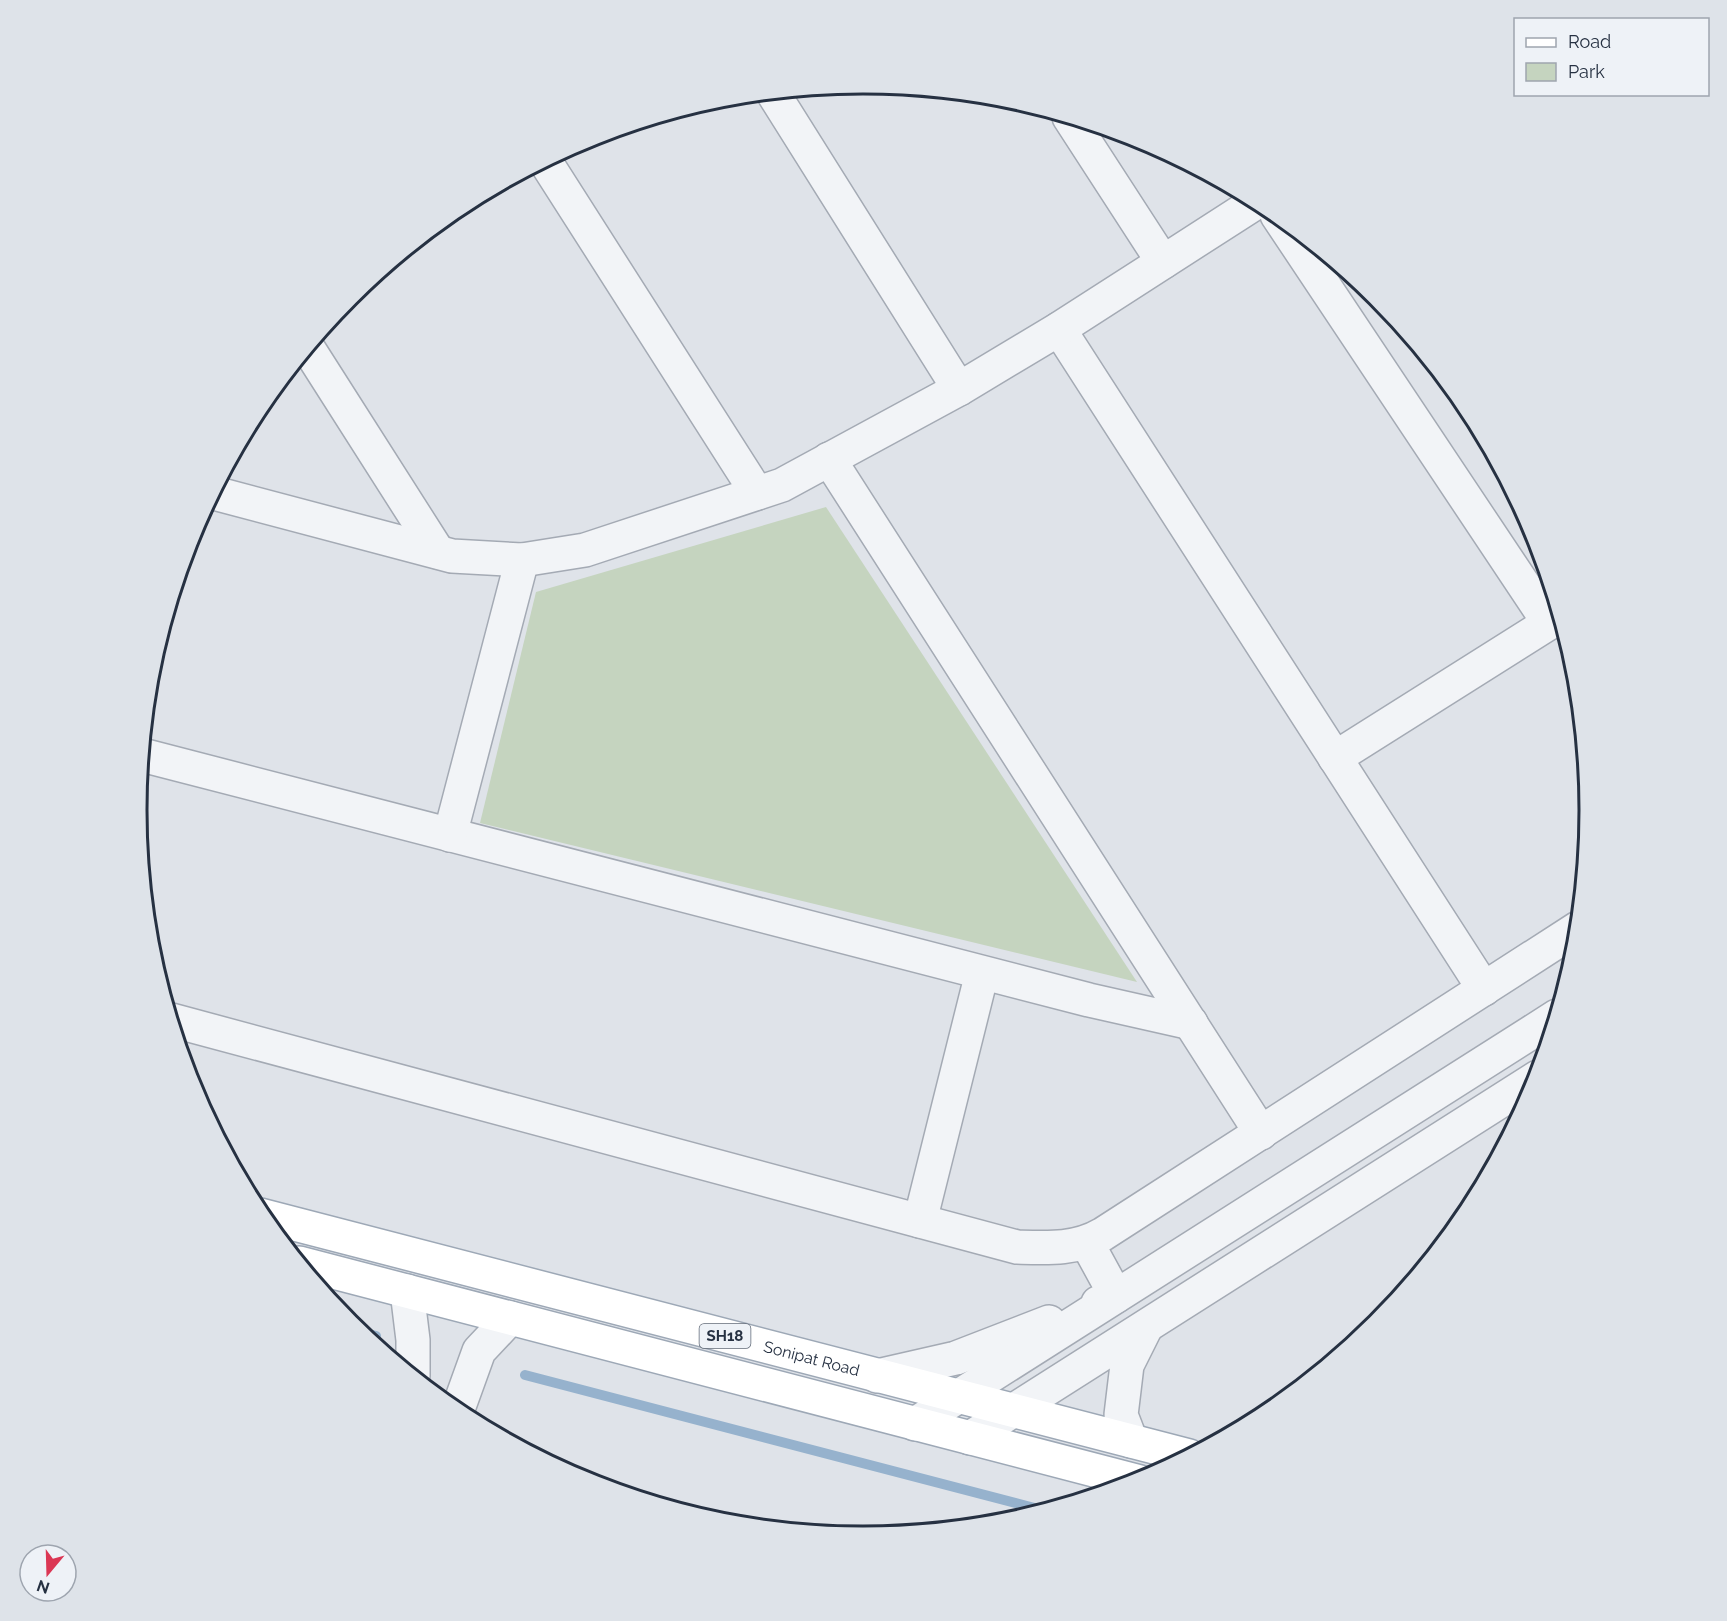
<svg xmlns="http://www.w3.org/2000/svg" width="1727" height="1621" font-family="Raleway,sans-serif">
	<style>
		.green { fill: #c5d4bf }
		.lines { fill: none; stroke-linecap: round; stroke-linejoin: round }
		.stream { stroke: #96b2cd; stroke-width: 10 }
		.minor-casing { stroke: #a4aab4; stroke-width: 36 }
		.major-casing { stroke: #9da8b6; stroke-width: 36 }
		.minor { stroke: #f2f4f7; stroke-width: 33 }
		.major { stroke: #fff; stroke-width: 33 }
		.labels { text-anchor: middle; stroke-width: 4.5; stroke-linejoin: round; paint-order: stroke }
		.shield { fill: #eef2f7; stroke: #626b78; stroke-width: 1.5 }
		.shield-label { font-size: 15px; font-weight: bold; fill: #263142 }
		.street-label { font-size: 16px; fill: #263142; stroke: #eef2f7 }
		.rim { fill: none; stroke: #263142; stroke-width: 3 }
	</style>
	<rect width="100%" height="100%" fill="#dfe3e9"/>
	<polygon class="green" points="826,507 1137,982 480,823 536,592"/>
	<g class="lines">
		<g class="stream">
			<polyline points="358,1331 376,1336"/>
			<polyline points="525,1375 1046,1511"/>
		</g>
		<defs>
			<g id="minor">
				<polyline points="773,93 959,389"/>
				<polyline points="1069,117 1163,262"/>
				<polyline points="545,161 757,493"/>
				<polyline points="1277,215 1549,623"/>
				<polyline points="1059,329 1484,989"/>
				<polyline points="308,348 438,552"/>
				<polyline points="829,459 1261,1133"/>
				<polyline points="214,493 452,556 522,560 585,550 782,485 959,389 1059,329 1258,201"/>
				<polyline points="142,755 1089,1000 1191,1023"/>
				<polyline points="1335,758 1560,616"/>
				<polyline points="450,835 522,560"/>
				<path d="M171 1020 1017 1247C1047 1248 1076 1250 1103 1234L1578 928"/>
				<polyline points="920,1221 982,973"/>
				<polyline points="1087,1243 1116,1296 1098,1303"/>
				<polyline points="407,1291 413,1340 413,1376"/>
				<polyline points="877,1376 956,1358 1049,1322"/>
				<polyline points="457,1412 479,1351 510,1318"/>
				<polyline points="915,1424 1557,1016"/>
				<polyline points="970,1438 1538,1077"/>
				<polyline points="1131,1441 1121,1415 1127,1365 1146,1327"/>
			</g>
			<g id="major">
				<path id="s1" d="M260 1215 1189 1456"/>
				<polyline points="299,1263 1140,1482"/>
			</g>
		</defs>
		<use href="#minor" class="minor-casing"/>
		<use href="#major" class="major-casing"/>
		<use href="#minor" class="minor"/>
		<use href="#major" class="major"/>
	</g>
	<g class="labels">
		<rect class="shield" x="699.5" y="1324" width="51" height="24" rx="4.5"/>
		<g class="shield-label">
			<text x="725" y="1341">SH18</text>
		</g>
		<g class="street-label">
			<text dy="6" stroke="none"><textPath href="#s1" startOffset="570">Sonipat Road</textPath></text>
		</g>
	</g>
	<path d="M0 0H1727V1621H0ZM147 810a716 716 0 1 1 1432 0a716 716 0 1 1-1432 0Z" fill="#dee3e9" fill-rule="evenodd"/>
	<path class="rim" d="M147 810a716 716 0 1 1 1432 0a716 716 0 1 1-1432 0Z"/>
	<rect x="1514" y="18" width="195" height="78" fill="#eef2f7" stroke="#9ea5af" stroke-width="1.5"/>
	<rect x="1526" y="38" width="30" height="9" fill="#ffffff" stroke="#9ea5af" stroke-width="1.5"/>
	<text x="1568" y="48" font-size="18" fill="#263142">Road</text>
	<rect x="1526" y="63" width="30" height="18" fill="#c5d4bf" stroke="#9ea5af" stroke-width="1.5"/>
	<text x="1568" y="78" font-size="18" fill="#263142">Park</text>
	<g transform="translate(48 1573) rotate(199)"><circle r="28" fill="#eef2f7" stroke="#9ea5af" stroke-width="1.5"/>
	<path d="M0-4.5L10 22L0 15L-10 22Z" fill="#db3754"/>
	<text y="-9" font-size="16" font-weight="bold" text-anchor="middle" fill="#263142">N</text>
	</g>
</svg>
